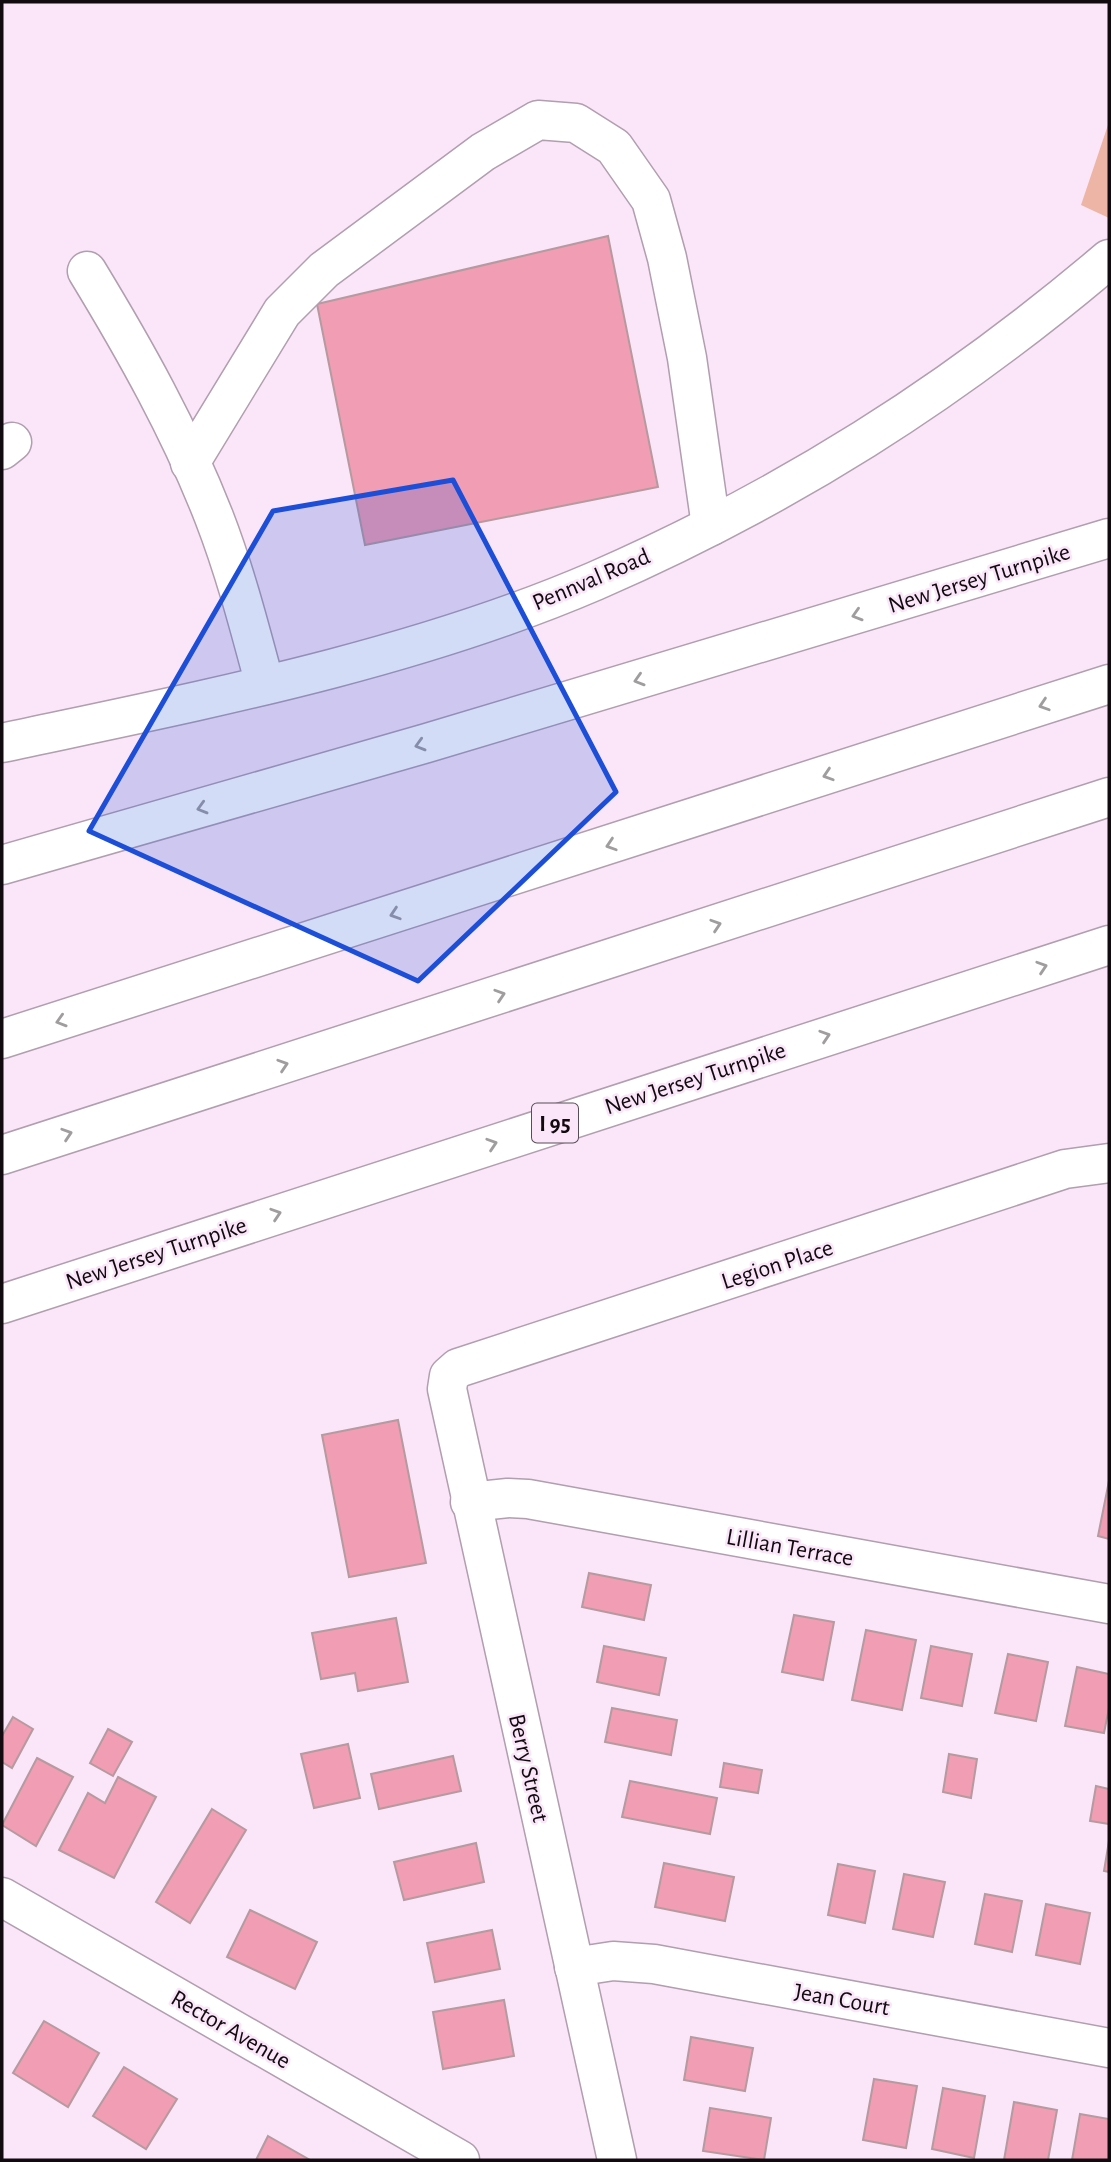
<svg xmlns="http://www.w3.org/2000/svg" width="1111" height="2162" font-family="'Alegreya Sans',sans-serif">
	<style>
		.green { fill: #edb5a5 }
		.building { fill: #f19db3; stroke: #b59aa0; stroke-width: 2 }
		.lines { fill: none; stroke-linecap: round; stroke-linejoin: round }
		.minor-casing { stroke: #b19eaf; stroke-width: 41 }
		.highway-casing { stroke: #b19eaf; stroke-width: 41 }
		.minor { stroke: #fff; stroke-width: 38 }
		.highway { stroke: #fff; stroke-width: 38 }
		.oneway { stroke: #a09d9f }
		.marked { fill: #1d4ed8; fill-opacity: 0.2; stroke: #1d4ed8; stroke-width: 5; stroke-linejoin: round }
		.labels { text-anchor: middle; stroke-width: 5; stroke-linejoin: round; paint-order: stroke }
		.shield { fill: #fae6f8; stroke: #574d56; stroke-width: 2 }
		.shield-label { font-size: 23px; font-weight: bold; fill: #110b10 }
		.street-label { font-size: 24px; fill: #110b10; stroke: #fae6f8 }
	</style>
	<rect width="100%" height="100%" fill="#fae6f8"/>
	<polygon class="green" points="1109,122 1109,218 1081,205"/>
	<g class="building">
		<polygon points="608,236 658,487 365,545 317,304"/>
		<polygon points="398,1420 426,1563 349,1577 322,1435"/>
		<polygon points="1109,1481 1109,1539 1098,1536"/>
		<polygon points="589,1573 651,1585 644,1620 582,1607"/>
		<polygon points="794,1615 834,1622 823,1680 782,1672"/>
		<polygon points="396,1618 408,1682 358,1691 355,1673 321,1679 312,1633"/>
		<polygon points="866,1630 916,1640 902,1710 852,1700"/>
		<polygon points="604,1646 666,1658 659,1695 597,1682"/>
		<polygon points="931,1646 972,1654 962,1706 921,1698"/>
		<polygon points="1008,1654 1048,1662 1036,1721 995,1713"/>
		<polygon points="1077,1667 1109,1674 1109,1708 1104,1733 1065,1726"/>
		<polygon points="612,1708 677,1720 671,1755 605,1742"/>
		<polygon points="13,1717 33,1729 12,1768 2,1762 2,1736"/>
		<polygon points="108,1729 132,1742 113,1776 90,1763"/>
		<polygon points="348,1744 360,1798 314,1808 301,1754"/>
		<polygon points="949,1754 977,1759 971,1798 943,1792"/>
		<polygon points="453,1756 461,1791 379,1809 371,1774"/>
		<polygon points="37,1758 73,1777 36,1846 2,1825"/>
		<polygon points="724,1763 762,1770 758,1793 720,1787"/>
		<polygon points="118,1777 156,1797 114,1878 59,1850 88,1793 105,1803"/>
		<polygon points="630,1781 717,1798 710,1834 622,1817"/>
		<polygon points="1096,1786 1109,1789 1109,1824 1090,1821"/>
		<polygon points="212,1809 246,1830 190,1923 156,1902"/>
		<polygon points="1109,1841 1109,1872 1104,1871"/>
		<polygon points="476,1843 484,1882 404,1900 394,1862"/>
		<polygon points="664,1863 734,1877 725,1921 655,1907"/>
		<polygon points="838,1864 875,1871 865,1923 828,1915"/>
		<polygon points="904,1874 945,1882 933,1937 893,1929"/>
		<polygon points="985,1894 1022,1901 1012,1952 975,1944"/>
		<polygon points="1046,1904 1090,1913 1080,1964 1036,1955"/>
		<polygon points="250,1910 317,1942 295,1989 227,1957"/>
		<polygon points="492,1930 500,1969 435,1982 427,1943"/>
		<polygon points="504,2000 514,2056 443,2069 433,2012"/>
		<polygon points="44,2021 99,2053 68,2107 13,2073"/>
		<polygon points="691,2037 753,2048 745,2091 684,2080"/>
		<polygon points="124,2067 177,2099 146,2149 93,2116"/>
		<polygon points="874,2079 917,2086 906,2148 863,2140"/>
		<polygon points="943,2088 985,2096 974,2158 932,2149"/>
		<polygon points="1014,2102 1057,2110 1048,2160 1004,2160"/>
		<polygon points="710,2108 771,2118 764,2160 703,2151"/>
		<polygon points="1080,2114 1109,2119 1109,2160 1072,2160"/>
		<polygon points="268,2136 310,2160 256,2160"/>
	</g>
	<g class="lines">
		<defs>
			<g id="minor">
				<path d="M87 271C135 350 180 430 214 517 235 571 250 629 265 685"/>
				<polyline points="2,450 12,442"/>
				<polyline points="190,463 282,312 324,270 483,152 538,120 576,123 614,147 651,200 667,258 687,358 711,526"/>
				<path d="M2 743C198 701 409 661 595 581 787 497 950 394 1109 259"/>
				<polyline points="470,1502 508,1498 528,1499 1109,1604"/>
				<polyline points="2,1897 460,2160"/>
				<polyline points="574,1967 613,1961 654,1964 1109,2048"/>
				<polyline points="617,2160 447,1389 449,1376 458,1368 1065,1169 1109,1163"/>
			</g>
			<g id="highway">
				<polyline points="2,865 427,743 1109,538"/>
				<polyline points="2,1039 1109,684"/>
				<polyline points="2,1155 1109,797"/>
				<polyline points="2,1304 1109,945"/>
			</g>
		</defs>
		<use href="#minor" class="minor-casing"/>
		<use href="#highway" class="highway-casing"/>
		<use href="#minor" class="minor"/>
		<use href="#highway" class="highway"/>
	</g>
	<defs><path id="oneway-chevron" d="M-2-3.5L2.5 0L-2 3.5" fill="none" stroke-width="1.6" stroke-linecap="round" stroke-linejoin="round" transform="scale(1.75)"/></defs>
	<g class="oneway">
		<use href="#oneway-chevron" transform="translate(857 615) rotate(163)"/>
		<use href="#oneway-chevron" transform="translate(639 680) rotate(163)"/>
		<use href="#oneway-chevron" transform="translate(1044 705) rotate(162)"/>
		<use href="#oneway-chevron" transform="translate(420 745) rotate(164)"/>
		<use href="#oneway-chevron" transform="translate(828 775) rotate(162)"/>
		<use href="#oneway-chevron" transform="translate(202 808) rotate(164)"/>
		<use href="#oneway-chevron" transform="translate(611 845) rotate(162)"/>
		<use href="#oneway-chevron" transform="translate(395 914) rotate(162)"/>
		<use href="#oneway-chevron" transform="translate(716 925) rotate(-18)"/>
		<use href="#oneway-chevron" transform="translate(1042 967) rotate(-18)"/>
		<use href="#oneway-chevron" transform="translate(500 995) rotate(-18)"/>
		<use href="#oneway-chevron" transform="translate(61 1021) rotate(163)"/>
		<use href="#oneway-chevron" transform="translate(825 1036) rotate(-18)"/>
		<use href="#oneway-chevron" transform="translate(283 1065) rotate(-18)"/>
		<use href="#oneway-chevron" transform="translate(67 1134) rotate(-18)"/>
		<use href="#oneway-chevron" transform="translate(492 1144) rotate(-18)"/>
		<use href="#oneway-chevron" transform="translate(276 1214) rotate(-18)"/>
	</g>
	<path class="marked" d="M453 480 616 792 418 981 89 831 273 511Z"/>
	<g class="labels">
		<rect class="shield" x="532" y="1103.5" width="46" height="39" rx="5"/>
		<g class="shield-label">
			<text x="555" y="1131">I 95</text>
		</g>
		<g class="street-label">
			<text transform="translate(979 578) rotate(-17)" y="8">New Jersey Turnpike</text>
			<text transform="translate(591 579) rotate(-23)" y="8">Pennval Road</text>
			<text transform="translate(695 1078) rotate(-18)" y="8">New Jersey Turnpike</text>
			<text transform="translate(156 1253) rotate(-18)" y="8">New Jersey Turnpike</text>
			<text transform="translate(777 1264) rotate(-18)" y="8">Legion Place</text>
			<text transform="translate(790 1547) rotate(10)" y="8">Lillian Terrace</text>
			<text transform="translate(529 1768) rotate(77)" y="8">Berry Street</text>
			<text transform="translate(842 1999) rotate(10)" y="8">Jean Court</text>
			<text transform="translate(231 2029) rotate(30)" y="8">Rector Avenue</text>
		</g>
	</g>
	<rect width="1111" height="2162" fill="none" stroke="#110b10" stroke-width="7"/>
</svg>
